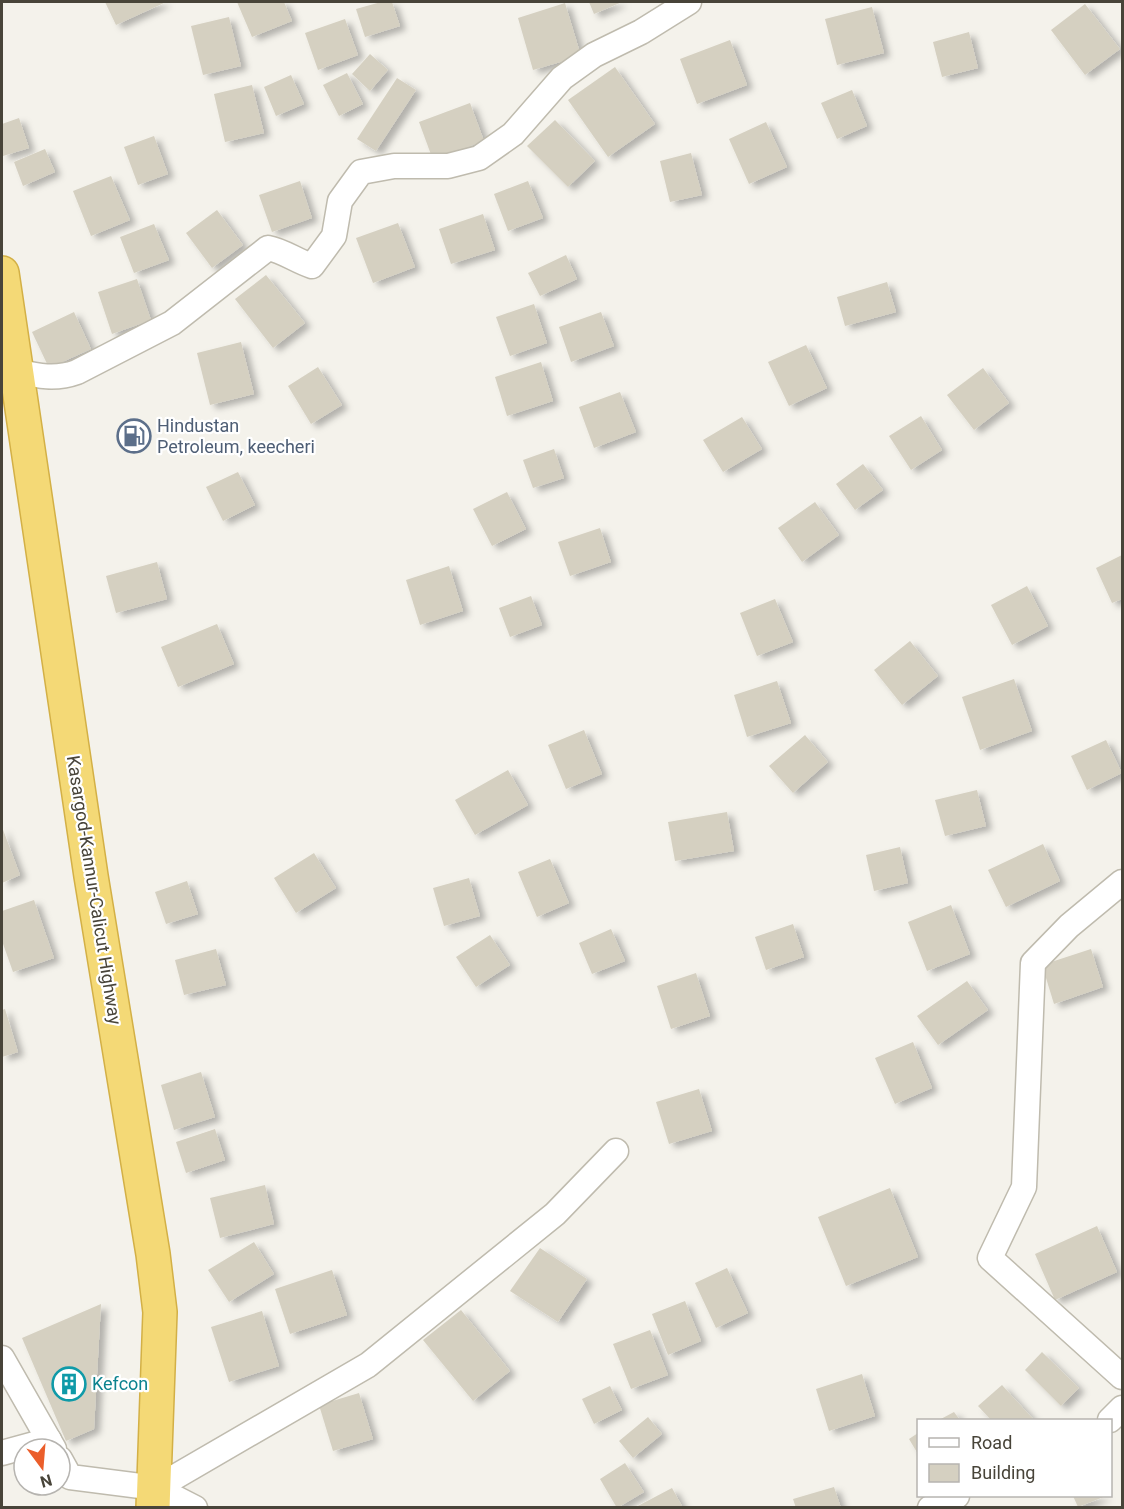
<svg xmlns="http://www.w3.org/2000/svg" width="1124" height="1509" font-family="Roboto,sans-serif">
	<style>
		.building { fill: #d5d0c1; filter: url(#shadow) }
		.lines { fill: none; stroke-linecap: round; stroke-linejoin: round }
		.street-casing { stroke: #bfbbae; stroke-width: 27 }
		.highway-casing { stroke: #d3b046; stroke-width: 36 }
		.street { stroke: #fff; stroke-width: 24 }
		.highway { stroke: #f4d976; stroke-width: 33 }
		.labels { text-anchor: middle; stroke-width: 4.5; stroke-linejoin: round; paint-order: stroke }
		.service-label { font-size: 18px; fill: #4e5e75; stroke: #fff; text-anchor: start }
		.street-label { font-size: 18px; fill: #484439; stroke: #fff }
		.culture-label { font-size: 18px; fill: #0d838f; stroke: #fff; text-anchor: start }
	</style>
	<defs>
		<filter id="shadow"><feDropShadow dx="6" dy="4" stdDeviation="3" flood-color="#0004"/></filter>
	</defs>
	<rect width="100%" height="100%" fill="#f4f2eb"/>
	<g class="building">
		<polygon points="105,2 166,2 116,25"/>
		<polygon points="237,2 284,2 292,21 252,37"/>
		<polygon points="381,2 392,2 400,26 365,37 356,9"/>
		<polygon points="589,2 622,2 594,14"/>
		<polygon points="565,3 581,56 533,70 518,18"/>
		<polygon points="1085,4 1120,49 1085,75 1051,30"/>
		<polygon points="872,7 884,53 837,65 825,19"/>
		<polygon points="229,17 241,66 203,75 191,26"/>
		<polygon points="345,19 358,55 318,70 305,33"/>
		<polygon points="969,32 978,68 942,77 933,42"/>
		<polygon points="730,40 747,85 697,104 680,59"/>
		<polygon points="370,54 388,70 370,91 352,74"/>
		<polygon points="615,67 655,124 608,157 568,100"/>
		<polygon points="347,73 363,104 339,116 323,85"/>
		<polygon points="291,75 304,104 276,116 264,87"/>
		<polygon points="397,78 416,90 376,151 357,139"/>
		<polygon points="252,85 264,133 225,142 214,94"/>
		<polygon points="852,90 867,126 837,139 821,103"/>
		<polygon points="470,103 484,141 433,160 419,122"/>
		<polygon points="19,118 29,148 3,156 2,124"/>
		<polygon points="555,120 595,161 568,187 527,146"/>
		<polygon points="766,122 787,167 749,184 729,139"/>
		<polygon points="154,136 168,174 138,185 124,147"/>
		<polygon points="45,149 55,172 23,186 14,162"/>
		<polygon points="691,153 702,195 670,202 660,161"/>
		<polygon points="111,176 130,220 91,236 73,191"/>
		<polygon points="300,181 312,218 272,232 259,195"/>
		<polygon points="528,181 543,218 508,231 494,194"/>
		<polygon points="217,210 243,245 212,268 186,233"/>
		<polygon points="483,214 495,250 451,264 439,229"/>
		<polygon points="398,223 415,267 373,283 356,238"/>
		<polygon points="154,224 169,260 134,273 120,237"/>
		<polygon points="566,255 577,279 540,296 528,273"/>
		<polygon points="266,275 305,323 273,348 235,299"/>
		<polygon points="137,279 151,320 112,334 98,292"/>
		<polygon points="887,282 896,312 845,326 837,297"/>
		<polygon points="534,304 547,343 510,356 496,317"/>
		<polygon points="74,312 91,349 49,368 32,332"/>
		<polygon points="601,312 614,346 571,362 559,327"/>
		<polygon points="241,342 254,394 210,405 197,353"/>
		<polygon points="806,345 827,388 789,406 768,362"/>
		<polygon points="541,362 553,401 507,416 495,377"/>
		<polygon points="318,367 342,405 311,424 288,386"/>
		<polygon points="983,368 1009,403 974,430 947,395"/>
		<polygon points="620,392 636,432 594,448 579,407"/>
		<polygon points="921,416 942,450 911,470 889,436"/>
		<polygon points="742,417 762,449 723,472 703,440"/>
		<polygon points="554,449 564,478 533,488 523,460"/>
		<polygon points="863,464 883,490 855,510 836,484"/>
		<polygon points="238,472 255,505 223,521 206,487"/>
		<polygon points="507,492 526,529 492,546 473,509"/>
		<polygon points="815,502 839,535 802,562 778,528"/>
		<polygon points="600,528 611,562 570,576 558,542"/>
		<polygon points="1122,555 1122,599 1112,603 1096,568"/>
		<polygon points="157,562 167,599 116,613 106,576"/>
		<polygon points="449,566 463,611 420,625 406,580"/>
		<polygon points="1027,586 1048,626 1012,645 991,605"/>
		<polygon points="531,596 542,625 510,637 499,608"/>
		<polygon points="775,599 793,642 757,656 740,613"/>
		<polygon points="217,624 234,664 178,687 161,647"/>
		<polygon points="910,641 938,676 902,705 874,670"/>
		<polygon points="1014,679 1032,731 980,750 962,697"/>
		<polygon points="777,681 791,723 747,737 734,695"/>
		<polygon points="584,730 602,774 566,789 548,745"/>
		<polygon points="805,735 828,762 793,793 769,766"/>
		<polygon points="1106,740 1122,773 1087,790 1071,756"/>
		<polygon points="508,770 528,805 475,835 455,800"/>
		<polygon points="977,790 986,826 945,836 935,800"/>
		<polygon points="727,812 734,851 675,861 668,822"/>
		<polygon points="2,827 20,875 2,883"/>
		<polygon points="1043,844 1060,881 1006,907 988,870"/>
		<polygon points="900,847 908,883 874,891 866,855"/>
		<polygon points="314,853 336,888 296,913 274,878"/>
		<polygon points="550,859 569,903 537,917 518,872"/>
		<polygon points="469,878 480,916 444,926 433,888"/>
		<polygon points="187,881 198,914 166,924 155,892"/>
		<polygon points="34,900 54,958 13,972 2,941 2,911"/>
		<polygon points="951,905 970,954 927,971 908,922"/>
		<polygon points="793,924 804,957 766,970 755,937"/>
		<polygon points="611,929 625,961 592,974 579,943"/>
		<polygon points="490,935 510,965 476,987 456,957"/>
		<polygon points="216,949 226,985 184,995 175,960"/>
		<polygon points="1091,949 1103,987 1054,1004 1042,965"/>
		<polygon points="696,973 710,1016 671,1029 657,986"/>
		<polygon points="967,981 988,1010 938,1045 917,1016"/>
		<polygon points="5,1009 18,1052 2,1057 2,1010"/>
		<polygon points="913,1042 932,1088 895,1104 875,1058"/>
		<polygon points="201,1072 215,1117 174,1130 161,1085"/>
		<polygon points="699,1089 712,1131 669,1144 656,1102"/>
		<polygon points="215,1129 225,1160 186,1173 176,1142"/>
		<polygon points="265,1185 274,1224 220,1238 210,1198"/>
		<polygon points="890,1188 918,1257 846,1286 818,1217"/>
		<polygon points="1097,1226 1117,1272 1055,1300 1035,1254"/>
		<polygon points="254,1242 274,1274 229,1302 208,1270"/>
		<polygon points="540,1248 587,1279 558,1322 510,1291"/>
		<polygon points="727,1268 748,1313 716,1328 695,1283"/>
		<polygon points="332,1270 347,1315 290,1334 275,1289"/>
		<polygon points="685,1301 701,1341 668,1355 652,1314"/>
		<polygon points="101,1304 94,1429 66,1441 22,1338"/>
		<polygon points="461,1310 510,1371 473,1401 423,1340"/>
		<polygon points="262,1311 279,1366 229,1382 211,1327"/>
		<polygon points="650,1330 668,1375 631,1389 613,1344"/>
		<polygon points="1042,1352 1079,1388 1061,1406 1025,1370"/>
		<polygon points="862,1374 875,1416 829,1431 816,1389"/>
		<polygon points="1002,1385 1034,1420 991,1420 978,1406"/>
		<polygon points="610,1386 622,1410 594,1424 582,1399"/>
		<polygon points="359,1393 373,1439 333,1451 319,1405"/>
		<polygon points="954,1412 960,1420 939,1420"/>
		<polygon points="648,1417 662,1434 633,1458 619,1441"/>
		<polygon points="918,1433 918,1454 909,1439"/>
		<polygon points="625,1463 644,1492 617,1508 600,1479"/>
		<polygon points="834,1487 841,1508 796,1508 793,1499"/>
		<polygon points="672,1488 683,1508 634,1508"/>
		<polygon points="1073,1496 1106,1496 1078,1507"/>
	</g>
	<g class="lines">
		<defs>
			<g id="street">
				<path d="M16 371C38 376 55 380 77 372L172 323 268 248C284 251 296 261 312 266L334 236 340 201 361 172 394 166H448L479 158 513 134 562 78 594 55 641 32 689 2"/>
				<polyline points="1122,882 1069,926 1033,963 1024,1187 990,1258 1122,1377"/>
				<polyline points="2,1358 54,1449"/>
				<polyline points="1110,1420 1122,1408"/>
				<polyline points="2,1453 49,1440"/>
				<polyline points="60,1459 70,1477 156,1488 195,1508"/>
				<polyline points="156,1488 368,1365 555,1214 616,1151"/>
				<polyline points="930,1508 957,1496"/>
			</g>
			<polyline id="highway" points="2,273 91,876 153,1254 160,1312 153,1508"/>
		</defs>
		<use href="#street" class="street-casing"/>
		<use href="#highway" class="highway-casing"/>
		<use href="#street" class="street"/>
		<use href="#highway" class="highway"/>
	</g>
	<defs>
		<symbol id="fuel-ring" viewBox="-11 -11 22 22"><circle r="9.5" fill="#fff" stroke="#5c6f8a" stroke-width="1.5"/><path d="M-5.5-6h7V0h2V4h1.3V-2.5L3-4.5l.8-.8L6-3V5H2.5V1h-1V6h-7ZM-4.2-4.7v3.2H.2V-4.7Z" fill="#5c6f8a"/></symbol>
		<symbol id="building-ring" viewBox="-11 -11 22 22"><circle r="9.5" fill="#fff" stroke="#0f9aa8" stroke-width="1.5"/><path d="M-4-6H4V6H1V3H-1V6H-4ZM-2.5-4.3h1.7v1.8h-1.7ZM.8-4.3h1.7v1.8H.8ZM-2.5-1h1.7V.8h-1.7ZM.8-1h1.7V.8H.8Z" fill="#0f9aa8"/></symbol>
	</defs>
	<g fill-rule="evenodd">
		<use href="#fuel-ring" x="115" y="417" width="38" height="38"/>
		<use href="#building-ring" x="50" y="1365" width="38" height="38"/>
	</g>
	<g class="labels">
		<g class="service-label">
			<text x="157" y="432">Hindustan<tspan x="157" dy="21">Petroleum, keecheri</tspan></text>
		</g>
		<g class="street-label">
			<text transform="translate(94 890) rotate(81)" y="6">Kasargod-Kannur-Calicut Highway</text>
		</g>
		<g class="culture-label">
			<text x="92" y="1390">Kefcon</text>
		</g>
	</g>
	<rect width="1124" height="1509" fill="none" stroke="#484439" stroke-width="6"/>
	<rect x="917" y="1419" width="195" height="78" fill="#ffffff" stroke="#b6b4b0" stroke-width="1.5"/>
	<rect x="929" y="1438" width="30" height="9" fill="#ffffff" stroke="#b6b4b0" stroke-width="1.5"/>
	<text x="971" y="1449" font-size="18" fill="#484439">Road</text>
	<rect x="929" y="1464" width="30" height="18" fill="#d5d0c1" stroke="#b6b4b0" stroke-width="1.5"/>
	<text x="971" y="1479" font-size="18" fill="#484439">Building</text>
	<g transform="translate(42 1467) rotate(164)"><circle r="28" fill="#ffffff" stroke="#b6b4b0" stroke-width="1.5"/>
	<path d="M0-4.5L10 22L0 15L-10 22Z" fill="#eb5e2b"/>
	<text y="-9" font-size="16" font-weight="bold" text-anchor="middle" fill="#484439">N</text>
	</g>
</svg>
